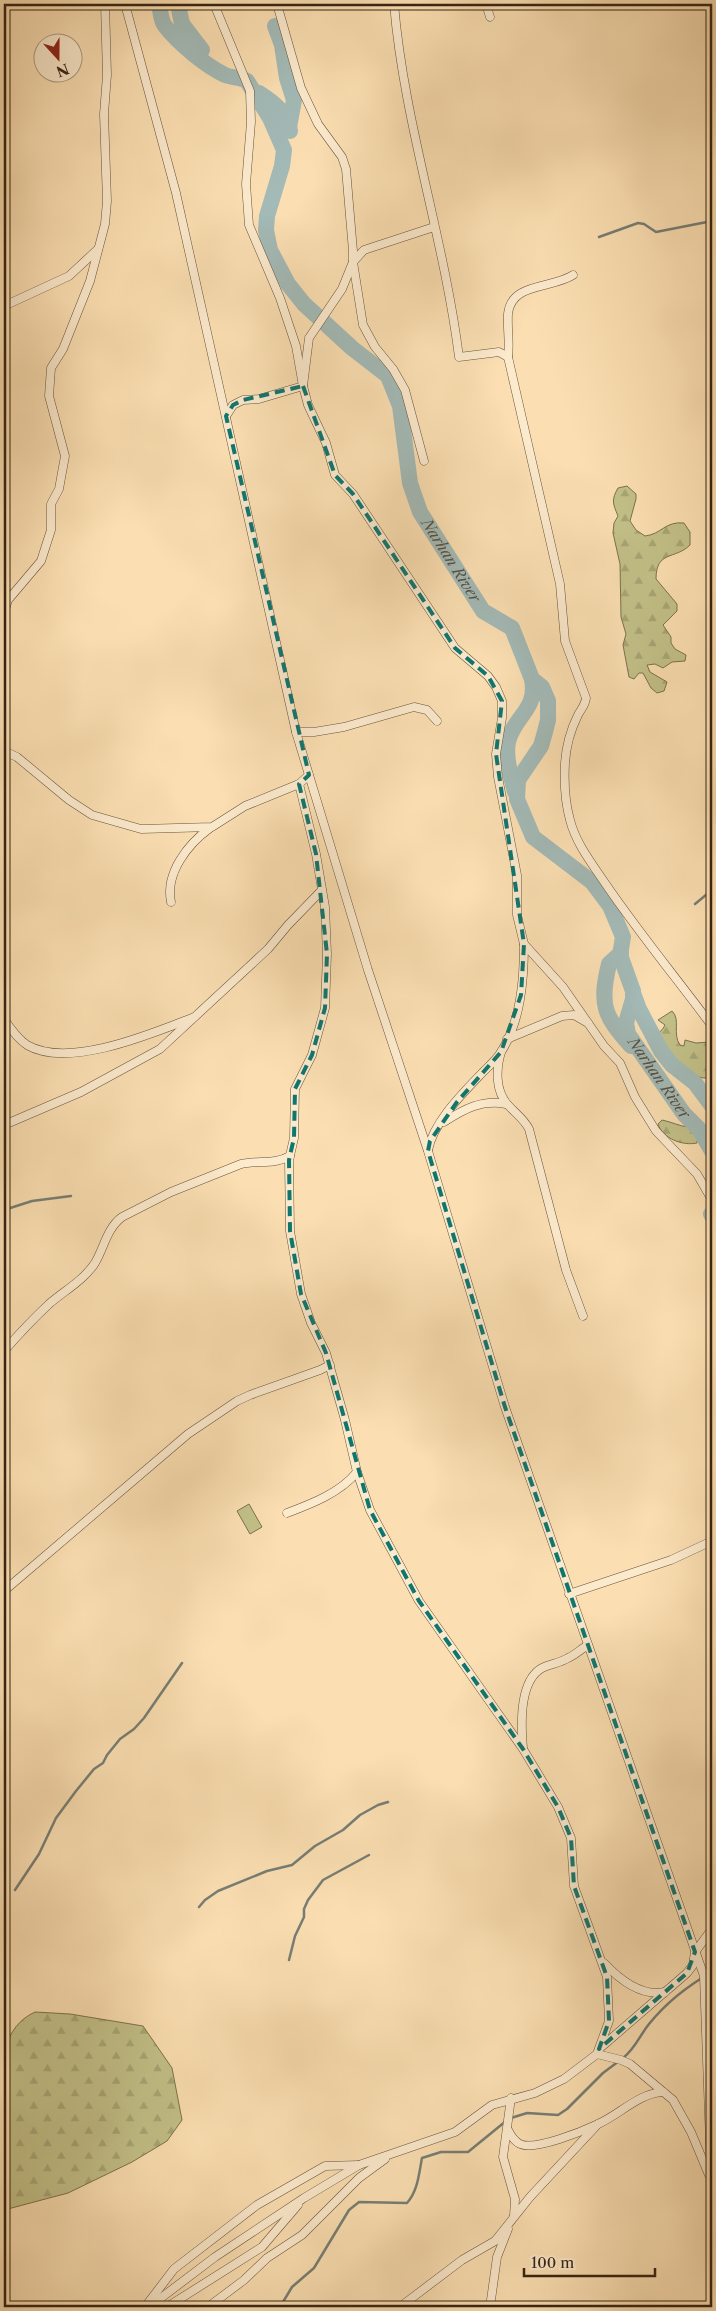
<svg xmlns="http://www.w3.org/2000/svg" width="716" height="2311" font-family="'Libre Caslon Text',serif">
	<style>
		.forest { fill: url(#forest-firs); stroke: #7c724e }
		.park { fill: #c3c189; stroke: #7c724e }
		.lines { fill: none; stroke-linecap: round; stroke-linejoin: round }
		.stream { stroke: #777e75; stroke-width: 2.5 }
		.river { stroke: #a3bab7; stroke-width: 16 }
		.minor-casing { stroke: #67533b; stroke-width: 9 }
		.minor { stroke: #fceacd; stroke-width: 8 }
		.marked { fill: none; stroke: #0f766e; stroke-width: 4; stroke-dasharray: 10 6; stroke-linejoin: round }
		.labels { text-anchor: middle; stroke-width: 4; stroke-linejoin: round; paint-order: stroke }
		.water-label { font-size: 15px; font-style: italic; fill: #575144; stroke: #fceacd }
	</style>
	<defs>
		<pattern id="forest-firs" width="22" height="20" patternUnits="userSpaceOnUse" patternTransform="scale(1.25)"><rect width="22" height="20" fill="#c3c189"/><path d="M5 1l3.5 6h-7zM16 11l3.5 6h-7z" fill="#a8a675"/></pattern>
	</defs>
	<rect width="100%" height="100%" fill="#fbdfb2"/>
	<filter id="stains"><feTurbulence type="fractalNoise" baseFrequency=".004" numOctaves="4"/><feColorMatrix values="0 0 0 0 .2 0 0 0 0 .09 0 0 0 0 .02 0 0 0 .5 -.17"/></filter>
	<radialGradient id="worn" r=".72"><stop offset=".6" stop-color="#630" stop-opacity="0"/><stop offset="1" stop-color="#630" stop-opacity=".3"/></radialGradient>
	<g class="forest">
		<path d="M627 486 636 494V499L630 521 636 530 645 536C662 534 665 521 684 523L690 532V545C675 560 656 550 656 579L677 604V611L663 625 671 637V643L675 649 686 655 685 661 672 662 663 668 655 664 647 665 650 672 667 682 664 691 657 693 651 688 643 673H639L634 679 629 677 623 645 626 634 621 617 620 564 613 533 614 523 618 516C613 504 611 500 618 488Z"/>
		<path d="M672 1011C681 1019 672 1034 680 1045L684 1046 685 1040 696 1043 710 1042 712 1044V1067L706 1078C692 1079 658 1054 657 1038 657 1033 663 1030 665 1025L658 1020Z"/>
		<path d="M662 1120C672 1122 679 1126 688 1127L698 1136 697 1143C683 1146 663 1139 658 1124Z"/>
		<path d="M35 2012 70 2014 143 2026 172 2068 182 2120 167 2141 132 2162 68 2193 4 2210V2048C12 2031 18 2020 35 2012Z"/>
	</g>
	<polygon class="park" points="249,1504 262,1527 250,1534 237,1511"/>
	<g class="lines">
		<g class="stream">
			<polyline points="599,237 638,223 644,224 656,232 712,221"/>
			<polyline points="695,904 712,890"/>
			<polyline points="4,1210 32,1201 71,1196"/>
			<polyline points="15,1890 39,1854 56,1818 76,1791 94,1769 103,1763 107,1755 120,1739 134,1729 144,1718 182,1663"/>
			<polyline points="199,1907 205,1900 218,1891 267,1871 292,1865 315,1846 343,1830 360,1815 378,1805 388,1802"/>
			<polyline points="289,1960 295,1936 304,1917 304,1909 308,1900 323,1880 369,1855"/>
			<path d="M623 2058C635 2049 640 2035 649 2024 666 2003 689 1985 712 1972"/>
			<polyline points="511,2118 527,2113 558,2115 567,2109 603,2073 619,2061"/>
			<path d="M280 2307 292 2287 314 2268 349 2210 359 2202 407 2203C418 2191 419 2173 422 2158L441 2152H468L506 2121"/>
		</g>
		<g class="river">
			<path id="s1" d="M159 4C161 11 160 20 165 26 178 43 206 66 225 75 232 78 240 77 247 81L270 118 284 150 282 166 267 216 266 230 270 250 288 284 304 304 352 348 388 376 400 406 410 483 420 512 483 611 512 628 532 679 542 687 548 701V720L545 732 541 746 518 780 517 799 533 837 592 882 610 906 623 937 620 955 633 991V999L626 1023 628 1034 684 1114 699 1129 712 1151"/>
			<polyline points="178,4 182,24 202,50"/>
			<polyline points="275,26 282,45 287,78 294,100 289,127"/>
			<path d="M259 93C273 102 288 113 290 131"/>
			<path d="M515 792C511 777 505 757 508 742 514 716 538 710 532 679"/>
			<path d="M621 953 609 964C599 1005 604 1016 631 1046"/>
			<polyline points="633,993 639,1009 661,1051 672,1065 695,1083 712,1106"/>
			<polyline points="711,1214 712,1216"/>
		</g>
		<defs>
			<g id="minor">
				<polyline points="125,4 176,193 296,732 368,970 428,1151 505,1407 704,1976 712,2198"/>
				<polyline points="214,4 250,91 251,122 246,184 249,225 280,298 296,346 303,386 259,399 243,400 233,405 226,416"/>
				<polyline points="277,4 301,88 318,124 342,157 346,169 353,251 353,262 342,289 309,338 303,386 308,405 326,443 335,475 353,494 455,648 488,676 496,687 502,701 502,718 496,754 498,777 517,875 517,915 524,944 563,987 604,1046 620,1063 635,1097 656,1131 697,1174 712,1200"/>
				<path d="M394 4C404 123 444 238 459 357L499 352 508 357 560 584 565 641 586 698C585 706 581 709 578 715 571 729 566 747 565 763 564 781 565 802 570 820 576 844 593 865 607 886 640 934 677 979 712 1026"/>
				<polyline points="486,4 490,17"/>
				<polyline points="4,306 69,276 98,249"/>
				<path d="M508 357C510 343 507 328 508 314 511 282 552 289 573 275"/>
				<polyline points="424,461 405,390 393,369 375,347 363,325 353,262 364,250 434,227"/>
				<polyline points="4,612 8,600 41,561 51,530 51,504 59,489 65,456 49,396 51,368 63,349 90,281 105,224 107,201 104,114 107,75 105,4"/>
				<polyline points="296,732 314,732 344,727 414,707 427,710 437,721"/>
				<polyline points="4,751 17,757 69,800 92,815 141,829 212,827 245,806 299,784 309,775"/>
				<polyline points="299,784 316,854 325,907 327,954 325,1008 312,1055 295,1089 294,1138 289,1160 290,1231 301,1294 311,1323 326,1353 345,1420 357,1472 370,1510 419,1601 523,1749 558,1807 571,1838 574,1886 607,1977 609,2021 597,2054 621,2060 630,2064 673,2100 691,2132 709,2175"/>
				<path d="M171 902C165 873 188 844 210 828"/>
				<path d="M4 1019C10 1028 18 1039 27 1045 68 1069 151 1034 192 1018"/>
				<polyline points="507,1039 562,1016 574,1015 588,1023"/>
				<path d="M501 1052C496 1069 495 1091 508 1105 516 1114 524 1119 529 1129L566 1270 583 1316"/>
				<path d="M444 1122C464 1109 482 1099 506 1104"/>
				<polyline points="4,1125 81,1092 160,1049 268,949 288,925 322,890"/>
				<path d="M428 1150C434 1121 463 1093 483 1072 489 1066 497 1059 501 1052 521 1021 524 979 524 944"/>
				<path d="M4 1351C18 1335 33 1319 49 1304 64 1291 84 1280 95 1263 104 1248 107 1228 122 1217L171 1192 241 1164C259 1160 274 1165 290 1156"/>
				<path d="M287 1513C311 1504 340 1493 357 1472"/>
				<polyline points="4,1591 188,1434 237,1401 250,1395 320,1370 330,1365"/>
				<polyline points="569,1594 671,1560 712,1541"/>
				<path d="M523 1748C521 1726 519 1681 542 1668 550 1664 560 1663 568 1658 575 1655 581 1649 588 1645"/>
				<path d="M604 1963C620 1980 641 1997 665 1992"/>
				<polyline points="599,2049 687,1973 693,1965 695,1952 712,1929"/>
				<polyline points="511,2098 503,2157 515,2199 514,2216"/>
				<path d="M508 2130C511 2136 514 2141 520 2144 535 2151 583 2131 598 2124 619 2115 639 2093 663 2092"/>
				<polyline points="145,2307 174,2269 257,2205 325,2166 359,2165"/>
				<polyline points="149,2307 215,2257 304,2198 359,2165 455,2132 492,2105 535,2093 564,2079 597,2054"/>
				<polyline points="167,2307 262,2247 298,2205"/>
				<polyline points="208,2307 244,2280 267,2258 302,2235 359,2178 385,2159"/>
				<polyline points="400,2307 462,2260 495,2241 530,2197 598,2124"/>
				<polyline points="490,2307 497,2257 508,2229"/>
			</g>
		</defs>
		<use href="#minor" class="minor-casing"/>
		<use href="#minor" class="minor"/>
	</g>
	<path class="marked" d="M303 386 335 475 353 494 455 648 488 676 502 701 496 754 524 944 521 995 501 1052 457 1102 430 1141 428 1151 505 1407 695 1952 687 1973 599 2049 609 2021 607 1977 574 1886 571 1838 558 1807 523 1749 419 1601 370 1510 326 1353 301 1294 290 1231 289 1160 294 1138 295 1089 312 1055 325 1008 327 954 316 854 299 784 309 775 226 416 233 405 243 400Z"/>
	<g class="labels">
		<g class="water-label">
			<text dy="5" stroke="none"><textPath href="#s1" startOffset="678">Narhan River</textPath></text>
			<text dy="5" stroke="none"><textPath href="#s1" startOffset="1294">Narhan River</textPath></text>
		</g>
	</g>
	<rect width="716" height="2311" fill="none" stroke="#fbdfb2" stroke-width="20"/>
	<rect x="5" y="5" width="706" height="2301" fill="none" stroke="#362413" stroke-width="2.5"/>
	<rect x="10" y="10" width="696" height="2291" fill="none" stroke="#362413"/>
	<g transform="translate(58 58) rotate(159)"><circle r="24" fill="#fceacd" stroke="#ad9b83"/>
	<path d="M0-4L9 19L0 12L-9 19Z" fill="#8f2418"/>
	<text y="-8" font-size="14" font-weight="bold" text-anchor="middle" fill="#362413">N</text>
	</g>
	<path d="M524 2268v8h131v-8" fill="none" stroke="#362413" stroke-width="2.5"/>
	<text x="531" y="2268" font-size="15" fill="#362413" stroke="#fceacd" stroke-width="4" paint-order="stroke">100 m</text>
	<rect width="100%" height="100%" filter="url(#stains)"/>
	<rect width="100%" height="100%" fill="url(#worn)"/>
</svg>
